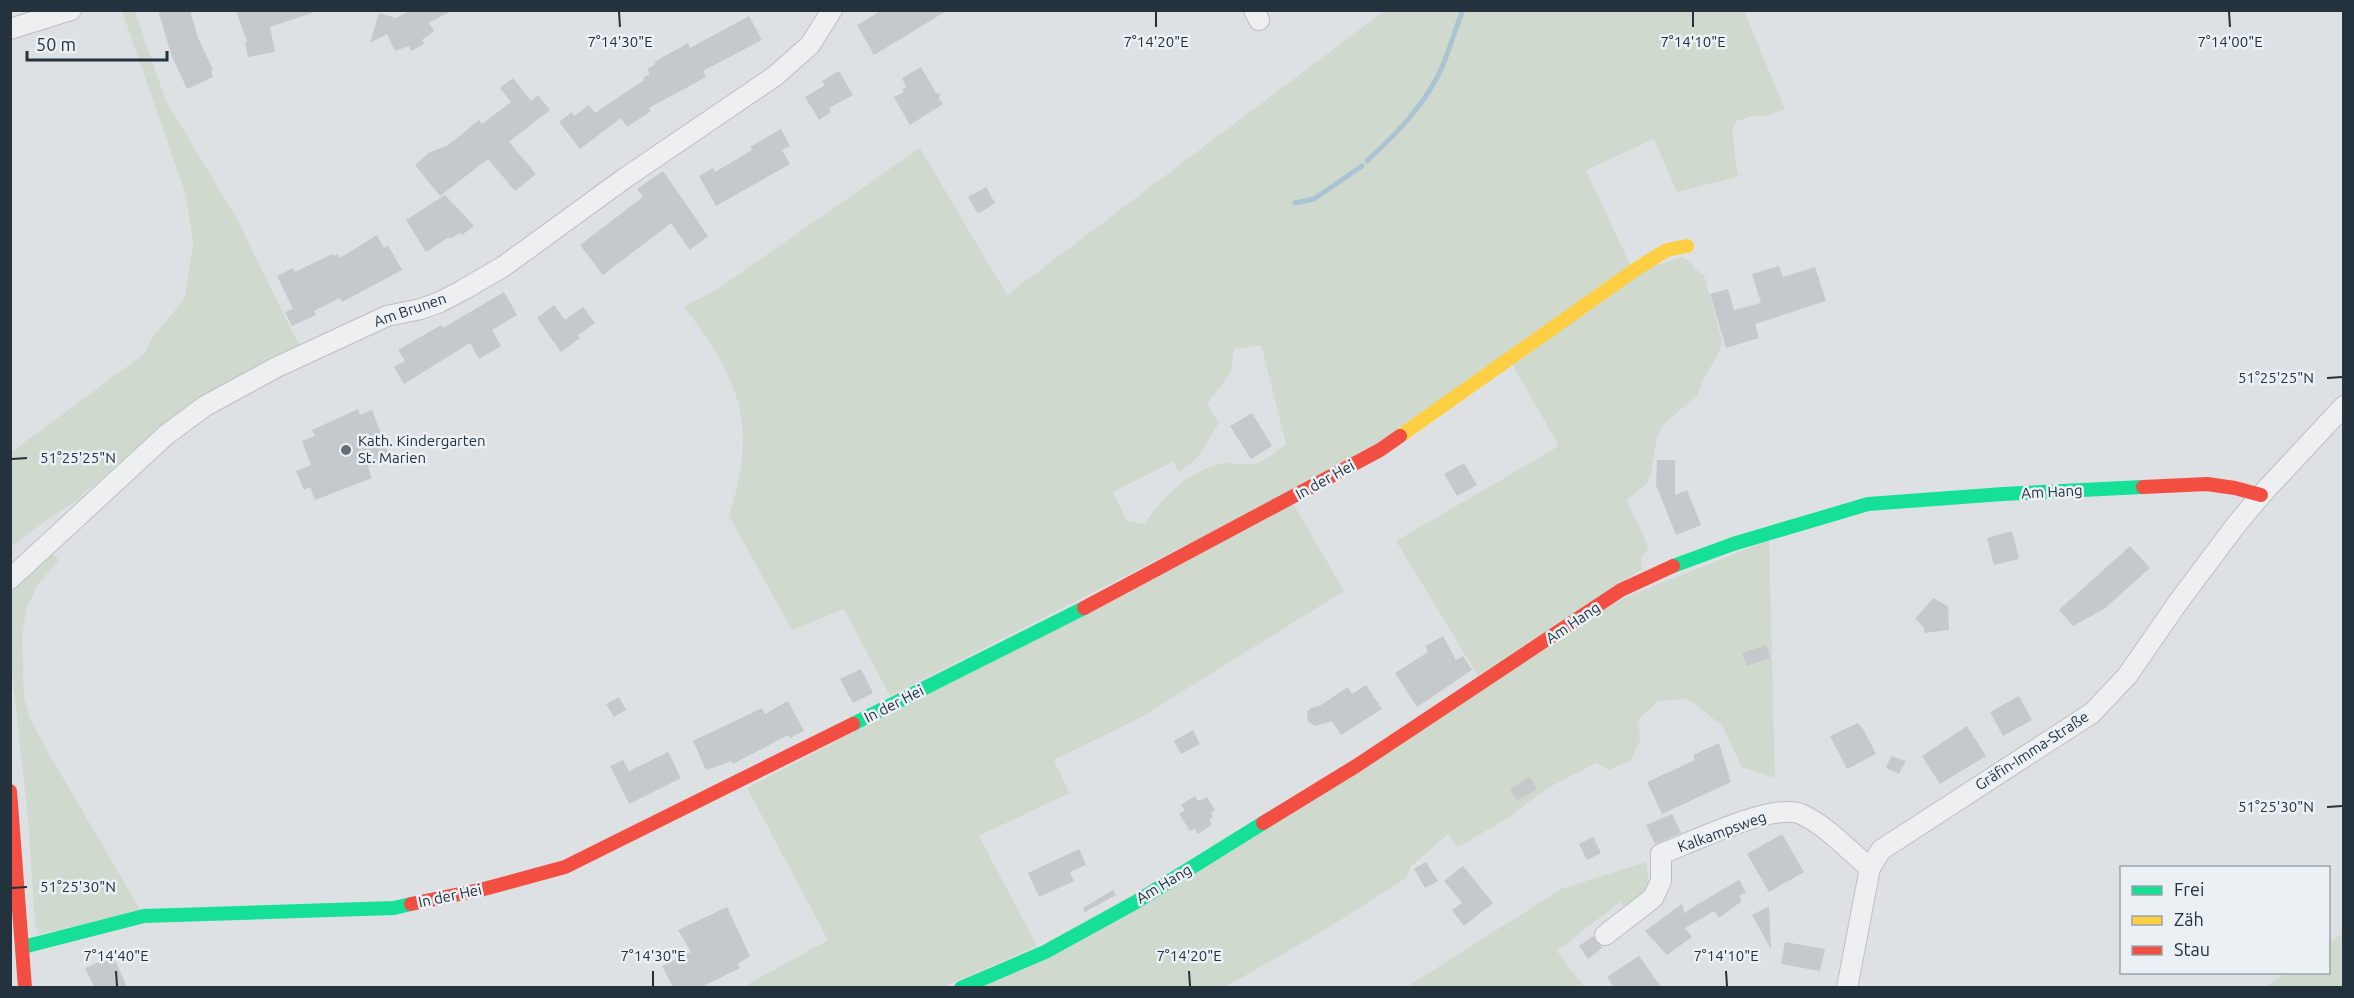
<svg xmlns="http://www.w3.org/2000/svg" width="2354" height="998" font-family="Ubuntu,sans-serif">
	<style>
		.green { fill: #d0d9ce; fill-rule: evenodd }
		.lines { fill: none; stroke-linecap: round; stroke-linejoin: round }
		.stream { stroke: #aac4d2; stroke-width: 5 }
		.building { fill: #c6c9cc }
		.street-casing { stroke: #bcbfc2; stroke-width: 22 }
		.street { stroke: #edeff1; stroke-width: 20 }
		.fast { stroke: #16e098; stroke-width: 14 }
		.slow { stroke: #ffcf43; stroke-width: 14 }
		.jam { stroke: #f24e42; stroke-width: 14 }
		.ticks { fill: none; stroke: #24323e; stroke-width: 2 }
		.poi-dot { fill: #656f78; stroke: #ebf0f5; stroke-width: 2 }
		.labels { text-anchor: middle; stroke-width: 5; stroke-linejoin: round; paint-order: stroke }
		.street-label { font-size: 15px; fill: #24323e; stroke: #ebf0f5 }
		.poi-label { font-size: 15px; fill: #24323e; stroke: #ebf0f5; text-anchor: start }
		.ticks-label { font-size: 15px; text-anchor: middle; fill: #24323e; stroke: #ebf0f5; stroke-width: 5; stroke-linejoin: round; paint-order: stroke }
	</style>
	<rect width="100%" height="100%" fill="#dee1e4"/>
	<g class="green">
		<polygon points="122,11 135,11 165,99 237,219 300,347 201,398 180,412 160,426 75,502 44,522 11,547 10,453 144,354 153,337 185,298 193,243 186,195"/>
		<path d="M1384 11H1744L1785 109 1766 116H1751L1737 121 1732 131 1738 177 1677 192 1654 139 1586 170 1634 273 1682 257C1692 262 1694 270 1704 275L1722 341 1718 355 1703 379 1698 395 1664 424 1657 436 1651 474 1647 484 1627 500 1649 548 1641 558 1642 569 1478 676 1396 541 1559 446 1508 357 1372 450 890 696 844 609 792 630 729 516C758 424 741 381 684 307L716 290 920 148 1007 295ZM1261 345 1286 444C1277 450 1264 462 1253 464 1243 466 1231 461 1220 464 1188 471 1162 498 1144 524L1127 521 1113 492 1173 462 1179 472 1197 458 1219 423 1207 404 1231 372 1234 349Z"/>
		<polygon points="1293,503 1344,591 1143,716 1054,760 1069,793 979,836 1037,946 943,987 741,988 828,940 747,788"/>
		<polygon points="1769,540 1775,778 1742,767 1722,725 1687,699 1658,701 1637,721 1641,738 1631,760 1609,770 1596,763 1548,788 1503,821 1458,847 1448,834 1411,866 1406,878 1323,931 1225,987 978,988 1626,597"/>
		<polygon points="51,553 59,560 38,584 27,607 22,635 24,699 30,718 45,747 141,911 39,934 35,924 28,819 11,664 10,592"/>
		<path d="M1646 862C1651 890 1649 892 1626 909L1620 902 1557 951 1584 987 1405 988 1561 889Z"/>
		<polygon points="2343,933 2343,987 2265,987 2286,973 2328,972 2329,943"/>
	</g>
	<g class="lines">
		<g class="stream">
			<path d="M1367 161C1396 134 1426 104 1442 67 1450 49 1455 29 1463 10"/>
			<polyline points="1295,203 1314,199 1362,166"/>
		</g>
	</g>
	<g class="building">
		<polygon points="158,10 190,10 198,38 213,70 211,71 213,77 187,89 171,54"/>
		<polygon points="236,10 311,10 312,13 270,27 275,52 248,57 245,43 247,42"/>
		<polygon points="411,10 453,10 429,23 434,31 422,40 424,44 411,51 409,46 395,51 387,34 370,43 379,13 396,18"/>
		<polygon points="882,10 948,10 874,55 857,25"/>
		<polygon points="749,16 762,40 703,71 706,77 649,108 651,111 627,127 621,118 580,149 559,122 572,112 574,116 589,105 595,113 644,80 643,78 650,74 647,69 656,64 654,62 688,43 690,48"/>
		<polygon points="921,67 936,93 940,94 939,99 943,104 910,125 894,97 904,92 902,89 906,87 902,78"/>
		<polygon points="839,71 853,95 829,108 831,112 819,120 805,97 825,85 822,81"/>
		<polygon points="513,78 531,101 538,95 550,110 509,142 536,174 515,191 488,159 440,196 415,165 430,152 447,146 479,120 482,124 511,102 500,88"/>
		<polygon points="781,129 790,146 782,150 790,164 716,206 699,176 713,168 715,172 752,150 750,147"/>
		<polygon points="663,171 708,236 690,250 671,223 603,275 580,245 643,197 637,189"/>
		<polygon points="986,187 995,203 978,214 968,197"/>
		<polygon points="445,195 474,226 462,235 460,233 450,239 449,237 426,252 406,220"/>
		<polygon points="377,235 384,248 388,245 402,270 342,302 340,298 314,311 316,315 292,326 285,312 293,309 277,276 293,268 295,272 332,254 334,256 338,254 340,258"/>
		<polygon points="1779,266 1783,277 1815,267 1826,301 1755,324 1759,338 1726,348 1710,294 1728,289 1734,310 1761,303 1752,274"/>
		<polygon points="504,292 517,315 492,330 501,346 479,359 470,343 404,384 394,367 405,361 398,350 441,325 443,328"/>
		<polygon points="554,305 565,320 583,307 595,323 578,335 580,338 561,352 537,318"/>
		<polygon points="358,409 360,415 372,410 391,459 368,467 372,478 315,500 310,487 304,490 296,471 311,465 302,441 315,436 312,430"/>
		<polygon points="1252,413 1272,446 1251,459 1230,426"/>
		<polygon points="1657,460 1675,460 1675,495 1687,490 1701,525 1676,535 1656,485"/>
		<polygon points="1464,463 1477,485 1457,496 1444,474"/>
		<polygon points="2012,531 2019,559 1994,565 1987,538"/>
		<polygon points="2130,546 2150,568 2104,609 2073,626 2059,610"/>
		<polygon points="1933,598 1948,606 1949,630 1924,633 1924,627 1915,619"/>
		<polygon points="1443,636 1456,660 1463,656 1472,670 1417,707 1395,673 1428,652 1425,646"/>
		<polygon points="1766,645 1770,658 1747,666 1742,653"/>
		<polygon points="861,669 873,693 853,703 840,679"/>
		<polygon points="1366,685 1382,709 1341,735 1332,721 1316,726 1308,722 1307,712 1311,708 1321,705 1348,687 1352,694"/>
		<polygon points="2019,696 2032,720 2003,736 1990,712"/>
		<polygon points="619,697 626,710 614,717 606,704"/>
		<polygon points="788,701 804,731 790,738 788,735 733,764 732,761 706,770 693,741 762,708 765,714"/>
		<polygon points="1858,723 1863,729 1876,754 1847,769 1830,736"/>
		<polygon points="1967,726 1986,756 1940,784 1922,756"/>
		<polygon points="1193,730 1200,744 1181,754 1174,741"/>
		<polygon points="1719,743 1731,782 1662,814 1647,782 1695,760 1693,755"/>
		<polygon points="668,752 681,778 629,804 610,766 623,760 629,771"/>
		<polygon points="1891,756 1906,761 1899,774 1886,768"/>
		<polygon points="1530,777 1537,789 1517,801 1510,789"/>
		<polygon points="1195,796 1198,801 1207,797 1215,810 1211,813 1213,817 1209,820 1212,825 1198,834 1195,829 1190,831 1179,814 1185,810 1181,805"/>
		<polygon points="1672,814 1681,833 1655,844 1646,825"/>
		<polygon points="1782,834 1804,872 1769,892 1747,854"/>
		<polygon points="1593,837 1601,853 1587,860 1579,844"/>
		<polygon points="1079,849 1086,865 1070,872 1074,881 1039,897 1028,873"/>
		<polygon points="1426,862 1438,881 1425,888 1414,869"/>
		<polygon points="1463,866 1493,903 1464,926 1452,910 1462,903 1444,881"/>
		<polygon points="1739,880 1746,892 1739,896 1742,901 1719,918 1714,911 1685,928 1692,937 1667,955 1645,931 1682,904 1685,914 1688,910"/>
		<polygon points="1113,890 1116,895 1085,912 1083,908"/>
		<polygon points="1769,906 1771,949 1752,915"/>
		<polygon points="727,907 750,956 738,964 740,968 701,987 673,987 662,966 691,952 678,930"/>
		<polygon points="1593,936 1602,948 1588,959 1579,946"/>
		<polygon points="1785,942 1825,949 1820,971 1781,964"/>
		<polygon points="113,956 127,987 94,987 85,968"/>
		<polygon points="1639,956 1661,987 1614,987 1607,977"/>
	</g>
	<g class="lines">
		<defs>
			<g id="street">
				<polyline points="1254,10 1259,20"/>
				<polyline points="10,29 71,10"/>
				<polyline points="10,579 166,435 205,406 277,367 387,316 421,309 440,302 463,290 504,266 625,178 775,76 810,45 832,10"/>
				<path d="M1605 935 1653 898 1661 881V854C1690 843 1773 802 1801 814 1827 826 1848 850 1870 868"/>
				<polyline points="1847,988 1870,868 1881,850 2092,713 2127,676 2179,601 2236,525 2261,495 2344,406"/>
			</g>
		</defs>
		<use href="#street" class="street-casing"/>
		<use href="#street" class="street"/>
		<g class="fast">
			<polyline points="1673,566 1733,544 1868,504 2003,494 2143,487"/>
			<polyline points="853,724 1084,608"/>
			<polyline points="23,947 144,916 394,908 411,904"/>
			<polyline points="961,988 1045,952 1136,902 1263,823"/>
		</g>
		<polyline class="slow" points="1400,436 1639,267 1667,250 1687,246"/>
		<g class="jam">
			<polyline points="2143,487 2207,484 2235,488 2261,495"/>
			<polyline points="1084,608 1380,450 1400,436"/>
			<polyline points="10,791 25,988"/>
			<polyline points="1263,823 1356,766 1621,590 1673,566"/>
			<polyline points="411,904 484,889 565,867 853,724"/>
		</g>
	</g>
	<path class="ticks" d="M619 12 620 27M1156 12V27M1693 12V27M2229 12 2230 27M2327 378 2342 377M12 459 27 458M2327 807 2342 806M12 888 27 887M116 971 117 986M653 971V986M1189 971 1190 986M1726 971 1727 986"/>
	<circle class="poi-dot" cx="346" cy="450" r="6"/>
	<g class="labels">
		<g class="street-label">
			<text transform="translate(410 310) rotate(-19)" y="5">Am Brunen</text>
			<text transform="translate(1325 480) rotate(-29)" y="5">In der Hei</text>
			<text transform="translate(2052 492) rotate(-3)" y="5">Am Hang</text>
			<text transform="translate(1573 623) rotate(-34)" y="5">Am Hang</text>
			<text transform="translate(894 704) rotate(-27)" y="5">In der Hei</text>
			<text transform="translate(2032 751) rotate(-33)" y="5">Gräfin-Imma-Straße</text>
			<text transform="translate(1722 832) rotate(-20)" y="5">Kalkampsweg</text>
			<text transform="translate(1164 884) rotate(-31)" y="5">Am Hang</text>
			<text transform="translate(450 896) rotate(-12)" y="5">In der Hei</text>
		</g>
		<g class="poi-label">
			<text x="358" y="446">Kath. Kindergarten<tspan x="358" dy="17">St. Marien</tspan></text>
		</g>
	</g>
	<g class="ticks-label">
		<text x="620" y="47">7°14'30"E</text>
		<text x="1156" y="47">7°14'20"E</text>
		<text x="1693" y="47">7°14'10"E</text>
		<text x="2230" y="47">7°14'00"E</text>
		<text x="2276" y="383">51°25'25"N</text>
		<text x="78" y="463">51°25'25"N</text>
		<text x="2276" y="812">51°25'30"N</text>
		<text x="78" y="892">51°25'30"N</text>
		<text x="116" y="961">7°14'40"E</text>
		<text x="653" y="961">7°14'30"E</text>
		<text x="1189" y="961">7°14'20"E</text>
		<text x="1726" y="961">7°14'10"E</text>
	</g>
	<rect width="2354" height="998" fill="none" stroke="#24323e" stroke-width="24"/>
	<rect x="2120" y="866" width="210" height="108" fill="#ebf0f5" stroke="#9ba4ac" stroke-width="1.5"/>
	<rect x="2132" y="886" width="30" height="9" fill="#16e098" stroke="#9ba4ac" stroke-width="1.5"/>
	<text x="2174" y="896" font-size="18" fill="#24323e">Frei</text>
	<rect x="2132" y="916" width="30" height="9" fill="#ffcf43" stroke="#9ba4ac" stroke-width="1.5"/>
	<text x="2174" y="926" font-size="18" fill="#24323e">Zäh</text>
	<rect x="2132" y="946" width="30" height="9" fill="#f24e42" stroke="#9ba4ac" stroke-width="1.5"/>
	<text x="2174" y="956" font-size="18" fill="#24323e">Stau</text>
	<path d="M27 51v9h140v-9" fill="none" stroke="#24323e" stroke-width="3"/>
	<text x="36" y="51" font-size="18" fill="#24323e" stroke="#ebf0f5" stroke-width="4.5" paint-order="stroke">50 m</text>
</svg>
